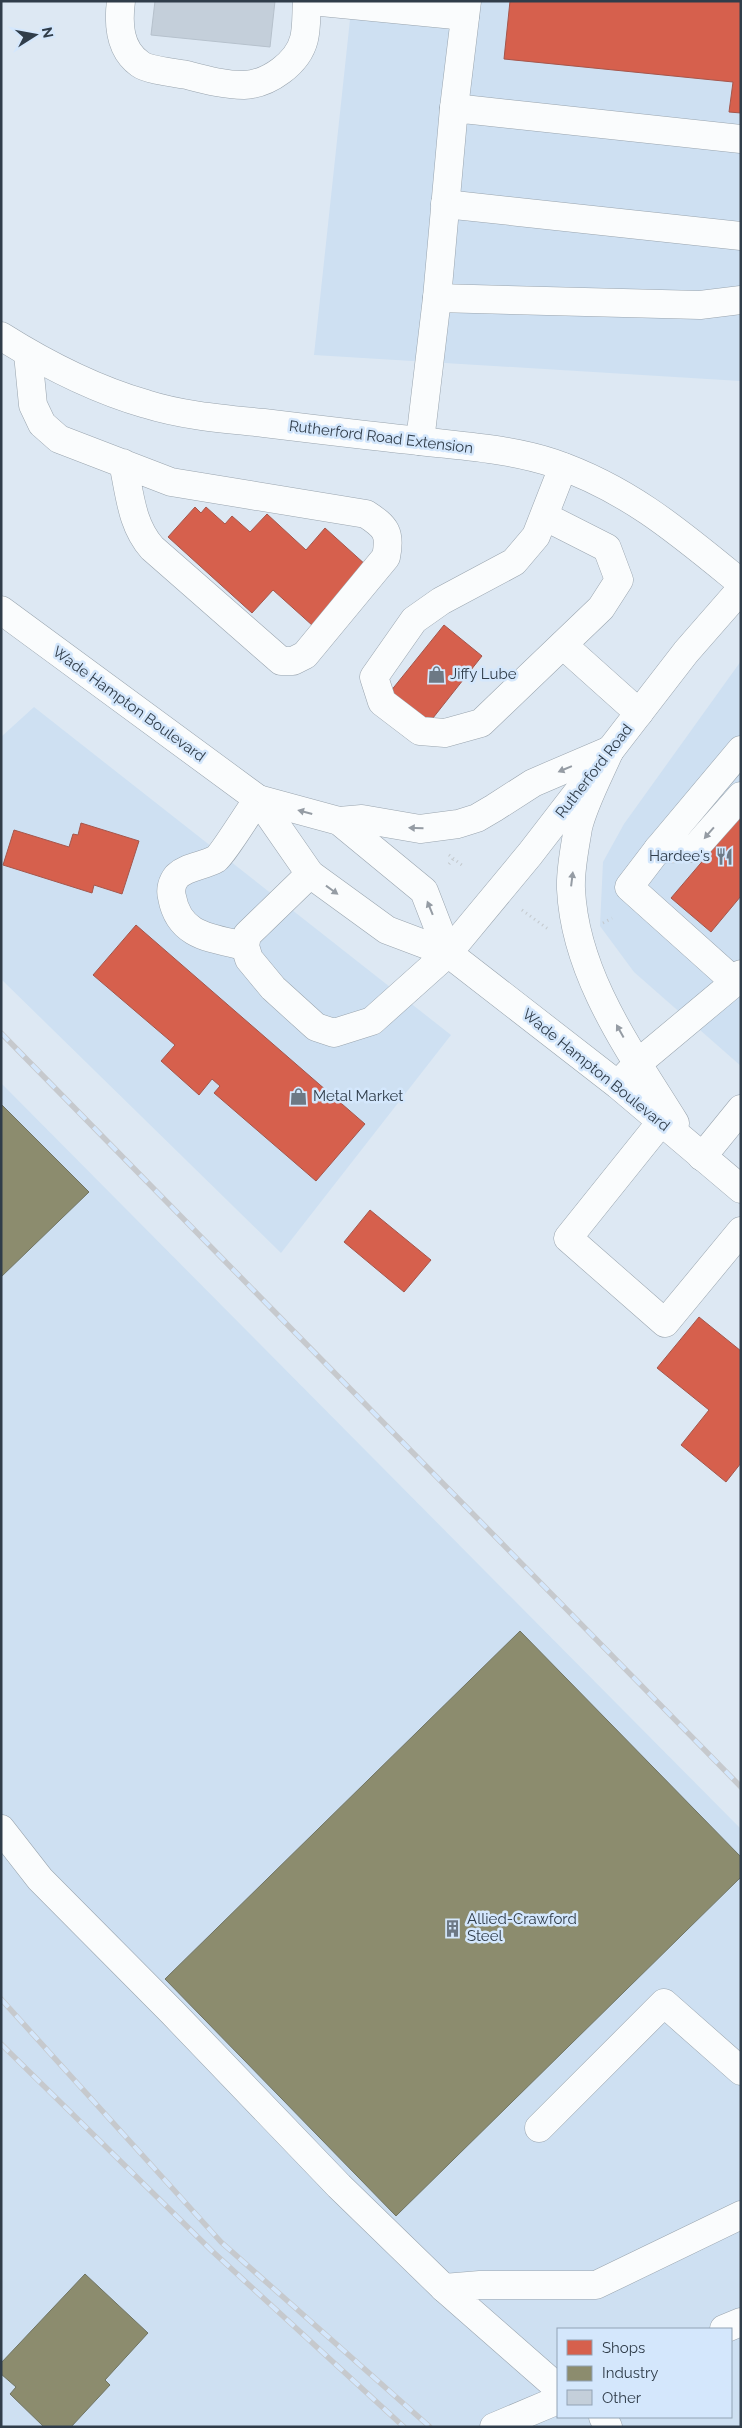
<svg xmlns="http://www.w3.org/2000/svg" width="742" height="2428" font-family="Raleway,sans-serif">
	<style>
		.built { fill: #cee0f2; fill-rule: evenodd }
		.shops { fill: #d6604d; stroke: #a4564c }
		.industry { fill: #8c8c6e; stroke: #707463 }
		.building { fill: #c4cfda; stroke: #b6c1cc }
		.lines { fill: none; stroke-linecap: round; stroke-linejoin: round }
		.minor-casing { stroke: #99a4ae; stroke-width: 29 }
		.major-casing { stroke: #99a4ae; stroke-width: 29 }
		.path { stroke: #c3c8cc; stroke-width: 3; stroke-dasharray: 1 4; stroke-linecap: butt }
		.minor { stroke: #fafcfd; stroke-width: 28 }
		.major { stroke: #fafcfd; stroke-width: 28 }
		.rail-casing { stroke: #c6c9cd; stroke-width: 5.5 }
		.rail { stroke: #d4e7fc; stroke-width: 4; stroke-dasharray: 11; stroke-linecap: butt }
		.oneway { fill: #959ca4 }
		.labels { text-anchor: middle; stroke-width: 5; stroke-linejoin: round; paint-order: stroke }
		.street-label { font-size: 15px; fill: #303d4a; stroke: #d4e7fc }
		.poi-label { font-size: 15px; fill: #303d4a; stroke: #d4e7fc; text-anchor: start }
	</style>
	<rect width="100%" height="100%" fill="#dde8f3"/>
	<g class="built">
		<polygon points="352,1 741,1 740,381 314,355"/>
		<polygon points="741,661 741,1066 634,972 600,926 603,862 624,824"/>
		<polygon points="34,707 451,1035 281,1253 1,979 1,737"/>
		<path d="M1 1083 741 1829V2427H1ZM558 2329H731V2417H558Z"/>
	</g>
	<g class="shops">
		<polygon points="510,1 741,1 741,113 729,112 733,82 504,59"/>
		<polygon points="195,507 201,513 206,507 225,524 232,516 250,532 267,514 306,550 325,528 367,566 313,626 273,590 252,613 168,537"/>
		<polygon points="444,625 482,656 429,723 390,692"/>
		<polygon points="741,816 741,896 711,932 671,898"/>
		<polygon points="81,823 139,841 122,894 94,885 92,893 3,865 14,830 69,847 73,834 78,835"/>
		<polygon points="136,925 365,1124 316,1181 214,1093 220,1086 212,1079 199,1095 161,1061 175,1045 93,975"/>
		<polygon points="370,1210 431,1260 404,1292 344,1242"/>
		<polygon points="699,1317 741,1351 741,1463 726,1482 681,1445 709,1410 657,1368"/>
	</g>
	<g class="industry">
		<polygon points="1,1104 89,1192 1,1277"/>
		<polygon points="520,1631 741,1857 741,1877 396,2216 165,1979"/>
		<polygon points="85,2274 148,2333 105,2380 110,2385 71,2427 44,2427 10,2394 16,2387 1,2374 1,2363"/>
	</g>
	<polygon class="building" points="155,1 275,1 270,47 151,35"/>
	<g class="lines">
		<defs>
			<g id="minor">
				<path d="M121 1C118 24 119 49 140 64 148 70 176 73 187 75 206 80 224 85 244 85 269 84 298 63 304 39 307 27 306 13 307 1"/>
				<polyline points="311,1 465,16"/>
				<polyline points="454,108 467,1"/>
				<polyline points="445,204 741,236"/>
				<polyline points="437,298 700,305 741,300"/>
				<path d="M1 336C47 365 94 389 146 404 184 416 225 419 264 423 313 429 362 435 411 440 458 446 508 448 553 463 629 489 680 533 741 583"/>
				<path d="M28 354 33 405 42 424 59 439 171 482 366 514C386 527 391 533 386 557L305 655 293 661H281L152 548C131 524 130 494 123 463"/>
				<polyline points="420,441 437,298 454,108 741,139"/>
				<polyline points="544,516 607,548 619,580 601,608 481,723 445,733 420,731 382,702 374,677 414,620 441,601 514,562 536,536 563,467"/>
				<polyline points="563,645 639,713"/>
				<polyline points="658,849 695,848 741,796"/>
				<polyline points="310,874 247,935 245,946 249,959 273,988 316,1027 334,1033 372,1021 448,953 530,854 686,652 741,589"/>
				<path d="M245 946C212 938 179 937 172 897 170 890 172 882 177 876 188 866 204 866 216 859 223 854 250 810 258 799"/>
				<polyline points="735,982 629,887 658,849 741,750"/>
				<polyline points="622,1080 638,1063 735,982 741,974"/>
				<polyline points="661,1122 568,1238 665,1323 741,1231"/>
				<polyline points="702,1157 741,1109"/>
				<polyline points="1,1829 40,1879 173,2013 339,2186 444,2288"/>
				<polyline points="539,2128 664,2003 741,2071"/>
				<polyline points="558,2388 444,2288 480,2285 596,2285 741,2215"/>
				<polyline points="603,2417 608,2427"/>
			</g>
			<g id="major">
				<polyline points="1,610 258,799 310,874 387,930 448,953 618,1085 741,1189"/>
				<path d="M610 750C600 773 583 805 578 828 575 847 570 870 571 889 575 976 631 1052 675 1123"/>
				<polyline points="258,799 339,821 424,891 448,953"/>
				<polyline points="339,821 362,819 420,829 458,824 477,818 494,808 533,783 610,750"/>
				<polyline points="724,2329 741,2322"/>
				<polyline points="494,2427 558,2400"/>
			</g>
		</defs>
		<use href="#minor" class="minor-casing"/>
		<use href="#major" class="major-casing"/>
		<g class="path">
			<polyline points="449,855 463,866"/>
			<polyline points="449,864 454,858"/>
			<polyline points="522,910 548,929"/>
			<polyline points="603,923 612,918"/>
		</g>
		<use href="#minor" class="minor"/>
		<use href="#major" class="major"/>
		<defs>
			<g id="rail">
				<polyline points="1,1033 741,1787"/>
				<polyline points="1,1999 221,2242 430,2427"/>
				<polyline points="1,2044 212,2251 404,2427"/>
			</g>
		</defs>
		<use href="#rail" class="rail-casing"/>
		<use href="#rail" class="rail"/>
	</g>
	<defs><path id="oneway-solid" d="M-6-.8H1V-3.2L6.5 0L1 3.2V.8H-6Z" transform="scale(1.25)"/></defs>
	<g class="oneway">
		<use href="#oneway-solid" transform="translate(565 769) rotate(157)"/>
		<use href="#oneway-solid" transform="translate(305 812) rotate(-165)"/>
		<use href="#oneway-solid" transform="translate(416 828) rotate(-178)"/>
		<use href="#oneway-solid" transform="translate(709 833) rotate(131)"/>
		<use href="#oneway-solid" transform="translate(572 879) rotate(-83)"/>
		<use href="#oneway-solid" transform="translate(332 890) rotate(36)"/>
		<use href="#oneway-solid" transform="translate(430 908) rotate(-112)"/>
		<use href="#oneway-solid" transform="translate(620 1031) rotate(-119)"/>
	</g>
	<defs>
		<symbol id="shop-bare" viewBox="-9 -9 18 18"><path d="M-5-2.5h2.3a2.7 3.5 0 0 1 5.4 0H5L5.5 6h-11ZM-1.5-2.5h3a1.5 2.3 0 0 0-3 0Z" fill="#6d7985" stroke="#d4e7fc" stroke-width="2.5" paint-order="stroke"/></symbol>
		<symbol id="restaurant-bare" viewBox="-9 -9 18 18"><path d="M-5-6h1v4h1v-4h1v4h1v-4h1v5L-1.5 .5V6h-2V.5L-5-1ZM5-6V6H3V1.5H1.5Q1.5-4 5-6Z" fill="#6d7985" stroke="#d4e7fc" stroke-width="2.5" paint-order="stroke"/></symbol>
		<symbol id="building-bare" viewBox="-9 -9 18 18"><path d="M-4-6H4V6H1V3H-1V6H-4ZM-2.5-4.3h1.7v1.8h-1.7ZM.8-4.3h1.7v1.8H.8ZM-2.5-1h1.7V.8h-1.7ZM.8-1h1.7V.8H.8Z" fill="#6d7985" stroke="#d4e7fc" stroke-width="2.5" paint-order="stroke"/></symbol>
	</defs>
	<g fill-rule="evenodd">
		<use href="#shop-bare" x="424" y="662" width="25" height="25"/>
		<use href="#restaurant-bare" x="712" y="844" width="25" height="25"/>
		<use href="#shop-bare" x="286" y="1084" width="25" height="25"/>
		<use href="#building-bare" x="440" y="1916" width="25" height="25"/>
	</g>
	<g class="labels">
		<g class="street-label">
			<text transform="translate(381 437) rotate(7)" y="5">Rutherford Road Extension</text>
			<text transform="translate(129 704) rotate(36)" y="5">Wade Hampton Boulevard</text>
			<text transform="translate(594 771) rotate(-52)" y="5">Rutherford Road</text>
			<text transform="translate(596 1070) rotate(39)" y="5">Wade Hampton Boulevard</text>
		</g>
		<g class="poi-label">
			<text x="450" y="679">Jiffy Lube</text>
			<text x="710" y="861" text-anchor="end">Hardee's</text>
			<text x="313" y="1101">Metal Market</text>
			<text x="467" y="1924">Allied-Crawford<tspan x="467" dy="17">Steel</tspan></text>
		</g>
	</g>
	<rect width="742" height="2428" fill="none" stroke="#303d4a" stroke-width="5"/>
	<rect x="557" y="2328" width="175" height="90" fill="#d4e7fc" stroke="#92a3b5"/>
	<rect x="567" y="2340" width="25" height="15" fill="#d6604d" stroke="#92a3b5"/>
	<text x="602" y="2353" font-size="15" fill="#303d4a">Shops</text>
	<rect x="567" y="2366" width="25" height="15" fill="#8c8c6e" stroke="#92a3b5"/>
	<text x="602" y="2378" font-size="15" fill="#303d4a">Industry</text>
	<rect x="567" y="2390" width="25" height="15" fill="#c4cfda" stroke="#92a3b5"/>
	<text x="602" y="2403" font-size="15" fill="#303d4a">Other</text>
	<g transform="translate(35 35) rotate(79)" stroke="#d4e7fc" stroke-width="4" paint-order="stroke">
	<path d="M0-4L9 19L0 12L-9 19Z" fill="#303d4a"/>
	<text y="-8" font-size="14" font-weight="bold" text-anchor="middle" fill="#303d4a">N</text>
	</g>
</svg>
